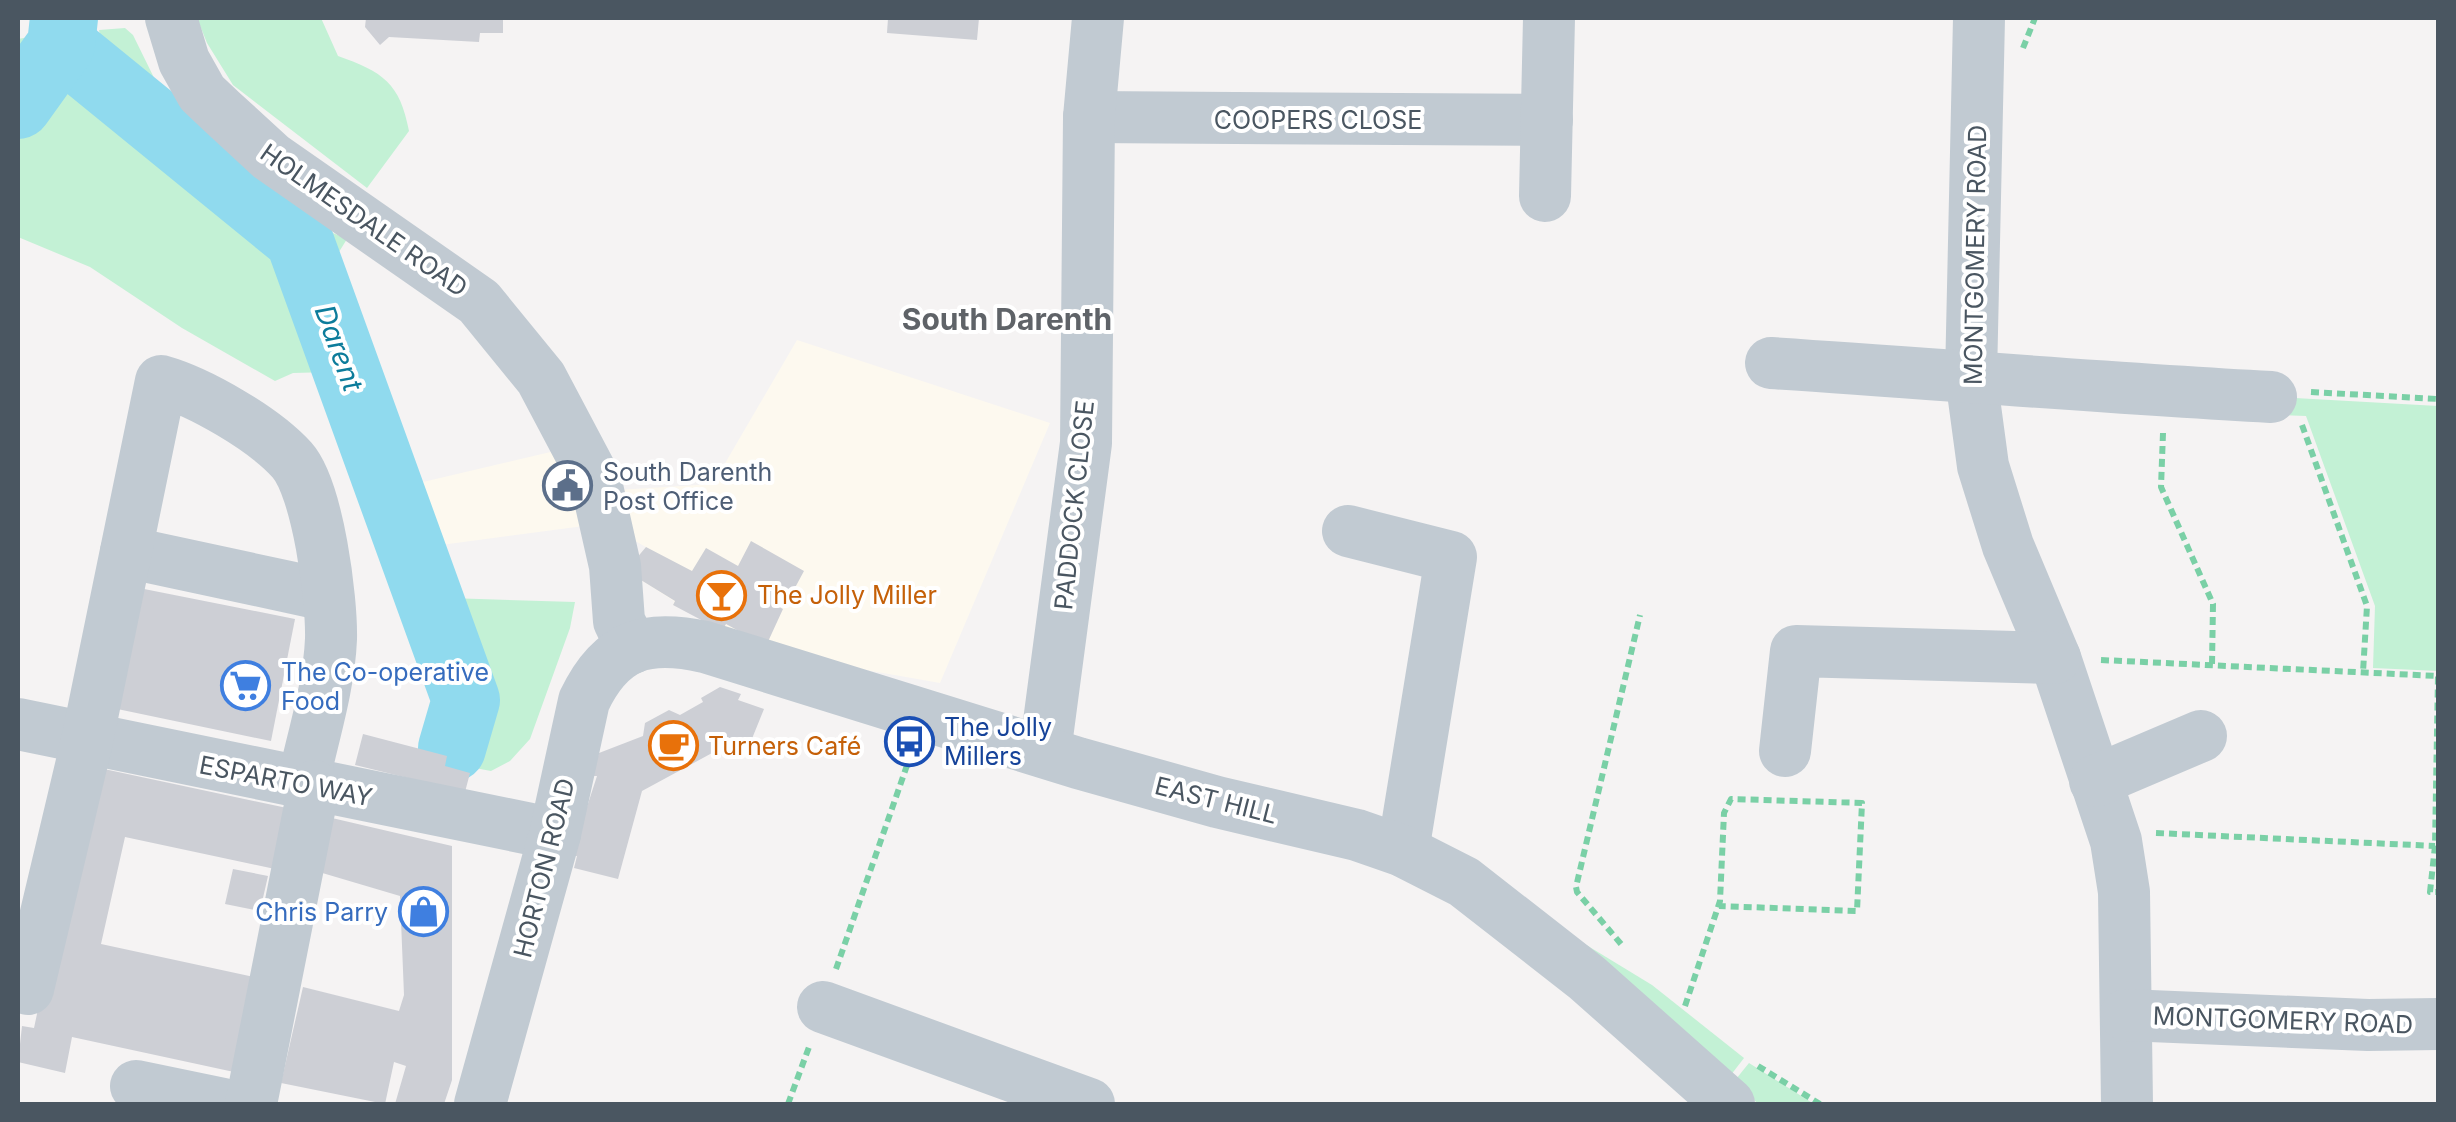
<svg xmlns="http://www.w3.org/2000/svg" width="2456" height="1122" font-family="Inter,sans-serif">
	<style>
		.commercial { fill: #fdf9ef }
		.green { fill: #c3f1d5 }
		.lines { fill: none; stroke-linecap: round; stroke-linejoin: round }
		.river { stroke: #90daee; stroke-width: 68 }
		.building { fill: #cdcfd5 }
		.path { stroke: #7ad0a6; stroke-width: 6; stroke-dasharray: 8 5; stroke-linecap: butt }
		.minor { stroke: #c1cad2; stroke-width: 52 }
		.labels { text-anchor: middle; stroke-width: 8; stroke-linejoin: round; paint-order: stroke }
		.street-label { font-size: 25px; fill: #4a5661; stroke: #fff }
		.service-label { font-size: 25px; fill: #4e5e75; stroke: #fff; text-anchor: start }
		.food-label { font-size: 25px; fill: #c56008; stroke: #fff; text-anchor: start }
		.shop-label { font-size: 25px; fill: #366cbe; stroke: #fff; text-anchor: start }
		.transit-label { font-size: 25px; fill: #164399; stroke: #fff; text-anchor: start }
		.water-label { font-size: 28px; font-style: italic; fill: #0c7c9b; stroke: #fff }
		.quarter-label { font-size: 30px; font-weight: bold; fill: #5f6368; stroke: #fff }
	</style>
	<rect width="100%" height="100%" fill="#f5f3f3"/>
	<g class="commercial">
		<polygon points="797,340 1050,423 940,683 775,654 673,605 674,601 636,577 635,560 646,547 624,535 617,490 713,484"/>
		<polygon points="559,450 584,526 426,547 406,486"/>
	</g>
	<g class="green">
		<path d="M197 18H321L338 56C383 72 400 83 409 131L367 188 233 85 207 43Z"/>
		<polygon points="125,28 133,35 161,92 305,221 347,239 316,289 331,372 293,373 275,381 182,328 90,267 18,237 18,39 29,37 33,65 64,93 88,99 104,92 104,59 99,30"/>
		<polygon points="2279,397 2438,406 2438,671 2373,668 2375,606 2306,416 2279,415"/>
		<polygon points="448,598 575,602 570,628 530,739 510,761 491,771 464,766 481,688"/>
		<polygon points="1565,932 1652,985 1744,1058 1727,1080"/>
		<polygon points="1749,1063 1814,1104 1759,1104 1732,1084"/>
	</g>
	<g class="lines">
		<g class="river">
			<polyline points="61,45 299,239 466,700 452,748"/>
			<polyline points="18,105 61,45 64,18"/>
		</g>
	</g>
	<g class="building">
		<polygon points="366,18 503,18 503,33 480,33 479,42 389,37 380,45 365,27"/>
		<polygon points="888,18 979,18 977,40 887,33"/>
		<polygon points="751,541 804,571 790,597 781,592 774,604 783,609 766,646 726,624 722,631 673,605 675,601 636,577 635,560 646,547 692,571 706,548 738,566"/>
		<polygon points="129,586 295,619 271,741 103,706"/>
		<polygon points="720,687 741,694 738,700 764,709 747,751 725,746 642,791 618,879 574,868 577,856 571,856 597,776 592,776 599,753 643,736 645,723 669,710 680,715 703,702 701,698"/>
		<polygon points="363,734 447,756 445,766 470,773 465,792 355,765"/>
		<polygon points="90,766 287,808 275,869 125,837 101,944 254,977 234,1072 72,1037 65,1073 18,1062 22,1026 34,1028"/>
		<polygon points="332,818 452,846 452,1080 444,1104 395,1104 406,1066 394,1062 385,1104 281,1083 303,987 399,1011 404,995 400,896 319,872"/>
		<polygon points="233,869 268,876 260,911 225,904"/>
	</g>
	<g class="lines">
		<g class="path">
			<polyline points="2023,48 2035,18"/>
			<polyline points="2311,392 2438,399"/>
			<polyline points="2302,425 2367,606 2363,672"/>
			<polyline points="2163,433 2161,487 2213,604 2212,665"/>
			<polyline points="2101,660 2438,676 2435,846 2430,892 2438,892"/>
			<polyline points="2156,833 2435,846"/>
			<polyline points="1621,944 1577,892 1576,887 1640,615"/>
			<polyline points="836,969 911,754"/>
			<polyline points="1685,1006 1720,901 1724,813 1731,799 1862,803 1857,911 1719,906"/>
			<polyline points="1758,1066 1820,1104"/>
			<polyline points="788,1104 809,1047"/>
		</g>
		<g class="minor">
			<polyline points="171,18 184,61 202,93 221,111 271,157 479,302 541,378 596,482 615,566 619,621 632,648"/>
			<polyline points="1979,18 1971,377 1983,466 2008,546 2055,658 2116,841 2124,892 2127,1104"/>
			<polyline points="1089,117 1547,120"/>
			<polyline points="1545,196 1549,18"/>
			<path d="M1771 363C1938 374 2104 388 2271 397"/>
			<polyline points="1348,531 1451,557 1403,851"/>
			<polyline points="126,552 326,595"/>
			<polyline points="18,724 555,834"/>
			<polyline points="1785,751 1796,651 2055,658"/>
			<polyline points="1045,752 1086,443 1089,117 1098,18"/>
			<polyline points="2095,781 2201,736"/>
			<path d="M28 989 87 741 161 381C200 392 264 429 292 460 318 489 332 599 331 639 329 687 313 736 303 783"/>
			<polyline points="823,1007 1089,1104"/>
			<polyline points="2126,1015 2368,1025 2438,1024"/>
			<polyline points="136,1086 223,1104"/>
			<polyline points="251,1104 314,786"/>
			<path d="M480 1104 555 834 584 701C611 644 646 634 705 647L1078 763 1217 802 1357 835 1403 851 1464 882 1587 978 1729 1104"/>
		</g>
	</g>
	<defs>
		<symbol id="civic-ring" viewBox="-11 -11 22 22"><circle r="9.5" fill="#fff" stroke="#5c6f8a" stroke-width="1.5"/><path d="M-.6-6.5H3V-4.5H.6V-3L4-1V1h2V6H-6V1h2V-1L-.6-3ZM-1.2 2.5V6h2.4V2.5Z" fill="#5c6f8a"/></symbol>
		<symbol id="bar-ring" viewBox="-11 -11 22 22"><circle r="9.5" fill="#fff" stroke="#e8710a" stroke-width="1.5"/><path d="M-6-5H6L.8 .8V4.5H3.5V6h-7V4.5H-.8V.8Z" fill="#e8710a"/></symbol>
		<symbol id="supermarket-ring" viewBox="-11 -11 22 22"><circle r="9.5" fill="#fff" stroke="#3f7fe0" stroke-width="1.5"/><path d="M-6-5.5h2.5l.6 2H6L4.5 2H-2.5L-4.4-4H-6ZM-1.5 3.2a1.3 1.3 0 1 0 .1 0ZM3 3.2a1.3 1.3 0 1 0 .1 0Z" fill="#3f7fe0"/></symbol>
		<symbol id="bus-ring" viewBox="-11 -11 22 22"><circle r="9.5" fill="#fff" stroke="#1a4fb4" stroke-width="1.5"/><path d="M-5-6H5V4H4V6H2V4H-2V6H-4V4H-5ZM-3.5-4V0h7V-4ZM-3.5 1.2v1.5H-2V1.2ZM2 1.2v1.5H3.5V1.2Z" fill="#1a4fb4"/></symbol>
		<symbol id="cafe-ring" viewBox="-11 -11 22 22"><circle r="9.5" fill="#fff" stroke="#e8710a" stroke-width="1.5"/><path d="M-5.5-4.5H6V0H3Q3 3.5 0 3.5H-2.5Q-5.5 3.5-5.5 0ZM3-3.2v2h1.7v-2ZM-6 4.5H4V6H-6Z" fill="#e8710a"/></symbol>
		<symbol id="shop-ring" viewBox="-11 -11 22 22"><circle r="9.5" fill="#fff" stroke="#3f7fe0" stroke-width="1.5"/><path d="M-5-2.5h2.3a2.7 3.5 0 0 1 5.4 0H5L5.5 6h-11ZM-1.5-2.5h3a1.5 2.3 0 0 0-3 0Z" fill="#3f7fe0"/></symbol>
	</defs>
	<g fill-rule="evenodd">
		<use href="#civic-ring" x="540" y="458" width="55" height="55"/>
		<use href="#bar-ring" x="694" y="568" width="55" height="55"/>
		<use href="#supermarket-ring" x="218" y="658" width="55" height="55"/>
		<use href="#bus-ring" x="882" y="714" width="55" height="55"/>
		<use href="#cafe-ring" x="646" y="718" width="55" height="55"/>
		<use href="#shop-ring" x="396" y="884" width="55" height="55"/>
	</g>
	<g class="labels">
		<g class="street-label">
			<text x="1318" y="129">COOPERS CLOSE</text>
			<text transform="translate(364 220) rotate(35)" y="9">HOLMESDALE ROAD</text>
			<text transform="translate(1975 255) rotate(-89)" y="9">MONTGOMERY ROAD</text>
			<text transform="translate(1074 505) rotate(-84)" y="9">PADDOCK CLOSE</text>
			<text transform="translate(286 781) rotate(11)" y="9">ESPARTO WAY</text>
			<text transform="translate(1216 800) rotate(14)" y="9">EAST HILL</text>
			<text transform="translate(544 868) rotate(-76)" y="9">HORTON ROAD</text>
			<text transform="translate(2283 1020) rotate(2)" y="9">MONTGOMERY ROAD</text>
		</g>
		<g class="service-label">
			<text x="603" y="481">South Darenth<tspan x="603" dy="29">Post Office</tspan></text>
		</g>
		<g class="food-label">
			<text x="757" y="604">The Jolly Miller</text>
			<text x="708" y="755">Turners Café</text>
		</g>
		<g class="shop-label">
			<text x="281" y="681">The Co-operative<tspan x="281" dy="29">Food</tspan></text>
			<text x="388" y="921" text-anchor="end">Chris Parry</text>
		</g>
		<g class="transit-label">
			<text x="944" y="736">The Jolly<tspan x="944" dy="29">Millers</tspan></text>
		</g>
		<g class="water-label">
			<text transform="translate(339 348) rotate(70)" y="10">Darent</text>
		</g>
		<g class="quarter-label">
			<text x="1007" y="330">South Darenth</text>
		</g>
	</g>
	<rect width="2456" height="1122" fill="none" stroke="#4a5661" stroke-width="40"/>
</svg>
